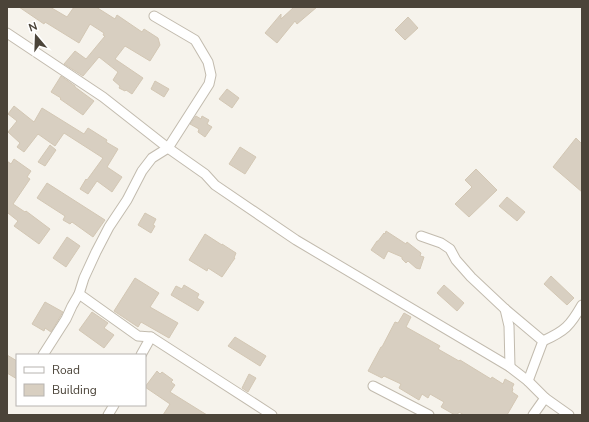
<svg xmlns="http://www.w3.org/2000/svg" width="589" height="422" font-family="'Nunito Sans',sans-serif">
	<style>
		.building { fill: #d8cfc1; stroke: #d3c7b4 }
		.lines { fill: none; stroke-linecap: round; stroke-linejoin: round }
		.minor-casing { stroke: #c2bbae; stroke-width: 11 }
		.minor { stroke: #fff; stroke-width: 9 }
	</style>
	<rect width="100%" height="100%" fill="#f6f3ec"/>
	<g class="building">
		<polygon points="19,7 50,7 67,17 74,7 96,7 115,19 117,15 142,32 144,29 158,38 160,45 150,61 125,46 115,59 143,78 132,94 126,90 125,91 119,88 120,86 113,80 118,72 99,57 83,76 64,64 75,51 86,59 105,36 103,35 104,33 90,24 79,43 45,22 44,24"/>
		<polygon points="294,7 317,7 297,24 295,21 277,43 265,33 281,14 281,19"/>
		<polygon points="408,17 418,28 405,40 395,30"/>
		<polygon points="61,76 75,86 75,87 94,101 83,115 60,99 61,98 51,92"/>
		<polygon points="155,81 169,89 164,97 151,89"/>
		<polygon points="227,89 239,98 232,108 219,99"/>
		<polygon points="14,106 34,122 42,108 84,134 88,128 107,140 106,142 118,149 107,167 122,177 112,192 97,181 88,194 80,189 86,179 87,180 103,158 64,133 55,146 38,134 24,152 17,147 20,143 8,132 17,121 8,114"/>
		<polygon points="196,116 201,119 202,116 209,120 207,124 212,127 205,137 198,132 199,129 190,124"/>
		<polygon points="576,138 582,144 582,192 553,167"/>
		<polygon points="50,145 56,150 45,166 38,162"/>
		<polygon points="240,147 256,157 245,174 229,164"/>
		<polygon points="14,159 31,171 27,177 30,179 13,204 25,212 26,211 50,229 39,244 14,226 18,221 8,213 7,214 7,161 11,164"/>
		<polygon points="476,169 497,190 469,217 455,204 472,187 465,180"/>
		<polygon points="47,183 105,220 93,237 72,222 70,224 63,220 65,216 37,198"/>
		<polygon points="507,197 525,212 517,221 499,206"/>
		<polygon points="145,213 156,219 153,225 155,226 151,233 138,225"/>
		<polygon points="386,231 406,244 407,242 421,253 420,256 424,257 420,269 416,268 408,261 406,263 402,259 402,257 388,251 384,259 371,250 377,241 378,241 384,233 385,234"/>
		<polygon points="205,234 222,245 222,244 236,253 234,258 235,258 222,277 208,268 207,271 189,260"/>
		<polygon points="67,237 80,246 66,267 53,258"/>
		<polygon points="551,276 574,298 567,305 544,284"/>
		<polygon points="135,278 159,293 150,307 178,323 169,338 141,322 138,327 114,311"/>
		<polygon points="184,285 199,294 197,298 204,302 198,311 171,295 176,286 182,289"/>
		<polygon points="444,285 464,303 457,311 437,293"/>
		<polygon points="45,302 63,312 51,332 45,328 44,331 32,324"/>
		<polygon points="92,312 108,323 104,328 114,335 104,348 79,330"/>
		<polygon points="404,313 411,317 406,327 440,346 438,349 459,361 460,360 491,379 492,377 503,384 505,379 514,384 512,388 513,389 512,392 518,396 507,415 464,415 459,412 457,415 455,415 441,407 444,402 430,394 428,398 422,394 419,400 399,388 401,384 384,376 382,378 368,371 381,347 382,347 395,322 398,323"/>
		<polygon points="235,337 266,356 260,366 228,346"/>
		<polygon points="7,355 17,361 17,379 7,373"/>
		<polygon points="157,371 160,374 162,372 173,380 171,382 175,385 170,392 207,415 163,415 170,404 145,387"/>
		<polygon points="249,374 256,378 248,392 242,388"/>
	</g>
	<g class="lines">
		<defs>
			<g id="minor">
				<polyline points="7,33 103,97 168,148 205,174 215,185 296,240 510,367 528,381 545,398 533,415"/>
				<polyline points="421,236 441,243 450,249 456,260 471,277 505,309 543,341 528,381"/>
				<polyline points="79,294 138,336 151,337 272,415"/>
				<polyline points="505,309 509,326 510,367"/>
				<path d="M543 341C565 331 570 326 582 305"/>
				<polyline points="43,355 66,319 72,306 79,294 84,278 96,252 109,227 127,200 142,171 152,158 168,148 209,84 211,75 208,62 195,40 154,16"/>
				<polyline points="141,355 151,337"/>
				<polyline points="373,386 429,415"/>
				<polyline points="545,398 569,415"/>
				<polyline points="108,415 114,405"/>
			</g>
		</defs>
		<use href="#minor" class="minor-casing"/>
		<use href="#minor" class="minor"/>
	</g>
	<rect width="589" height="422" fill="none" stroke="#4b4439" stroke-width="16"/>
	<rect x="16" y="354" width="130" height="52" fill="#ffffff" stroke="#b7b4b0"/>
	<rect x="24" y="367" width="20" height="6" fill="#ffffff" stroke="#b7b4b0"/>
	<text x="52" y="374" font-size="12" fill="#4b4439">Road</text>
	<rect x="24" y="384" width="20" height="12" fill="#d8cfc1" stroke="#b7b4b0"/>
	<text x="52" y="394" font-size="12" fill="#4b4439">Building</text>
	<g transform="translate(36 36) rotate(341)" stroke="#ffffff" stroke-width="3" paint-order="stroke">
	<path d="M0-3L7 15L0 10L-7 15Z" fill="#4b4439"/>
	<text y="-6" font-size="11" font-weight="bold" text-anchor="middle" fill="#4b4439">N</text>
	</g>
</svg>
